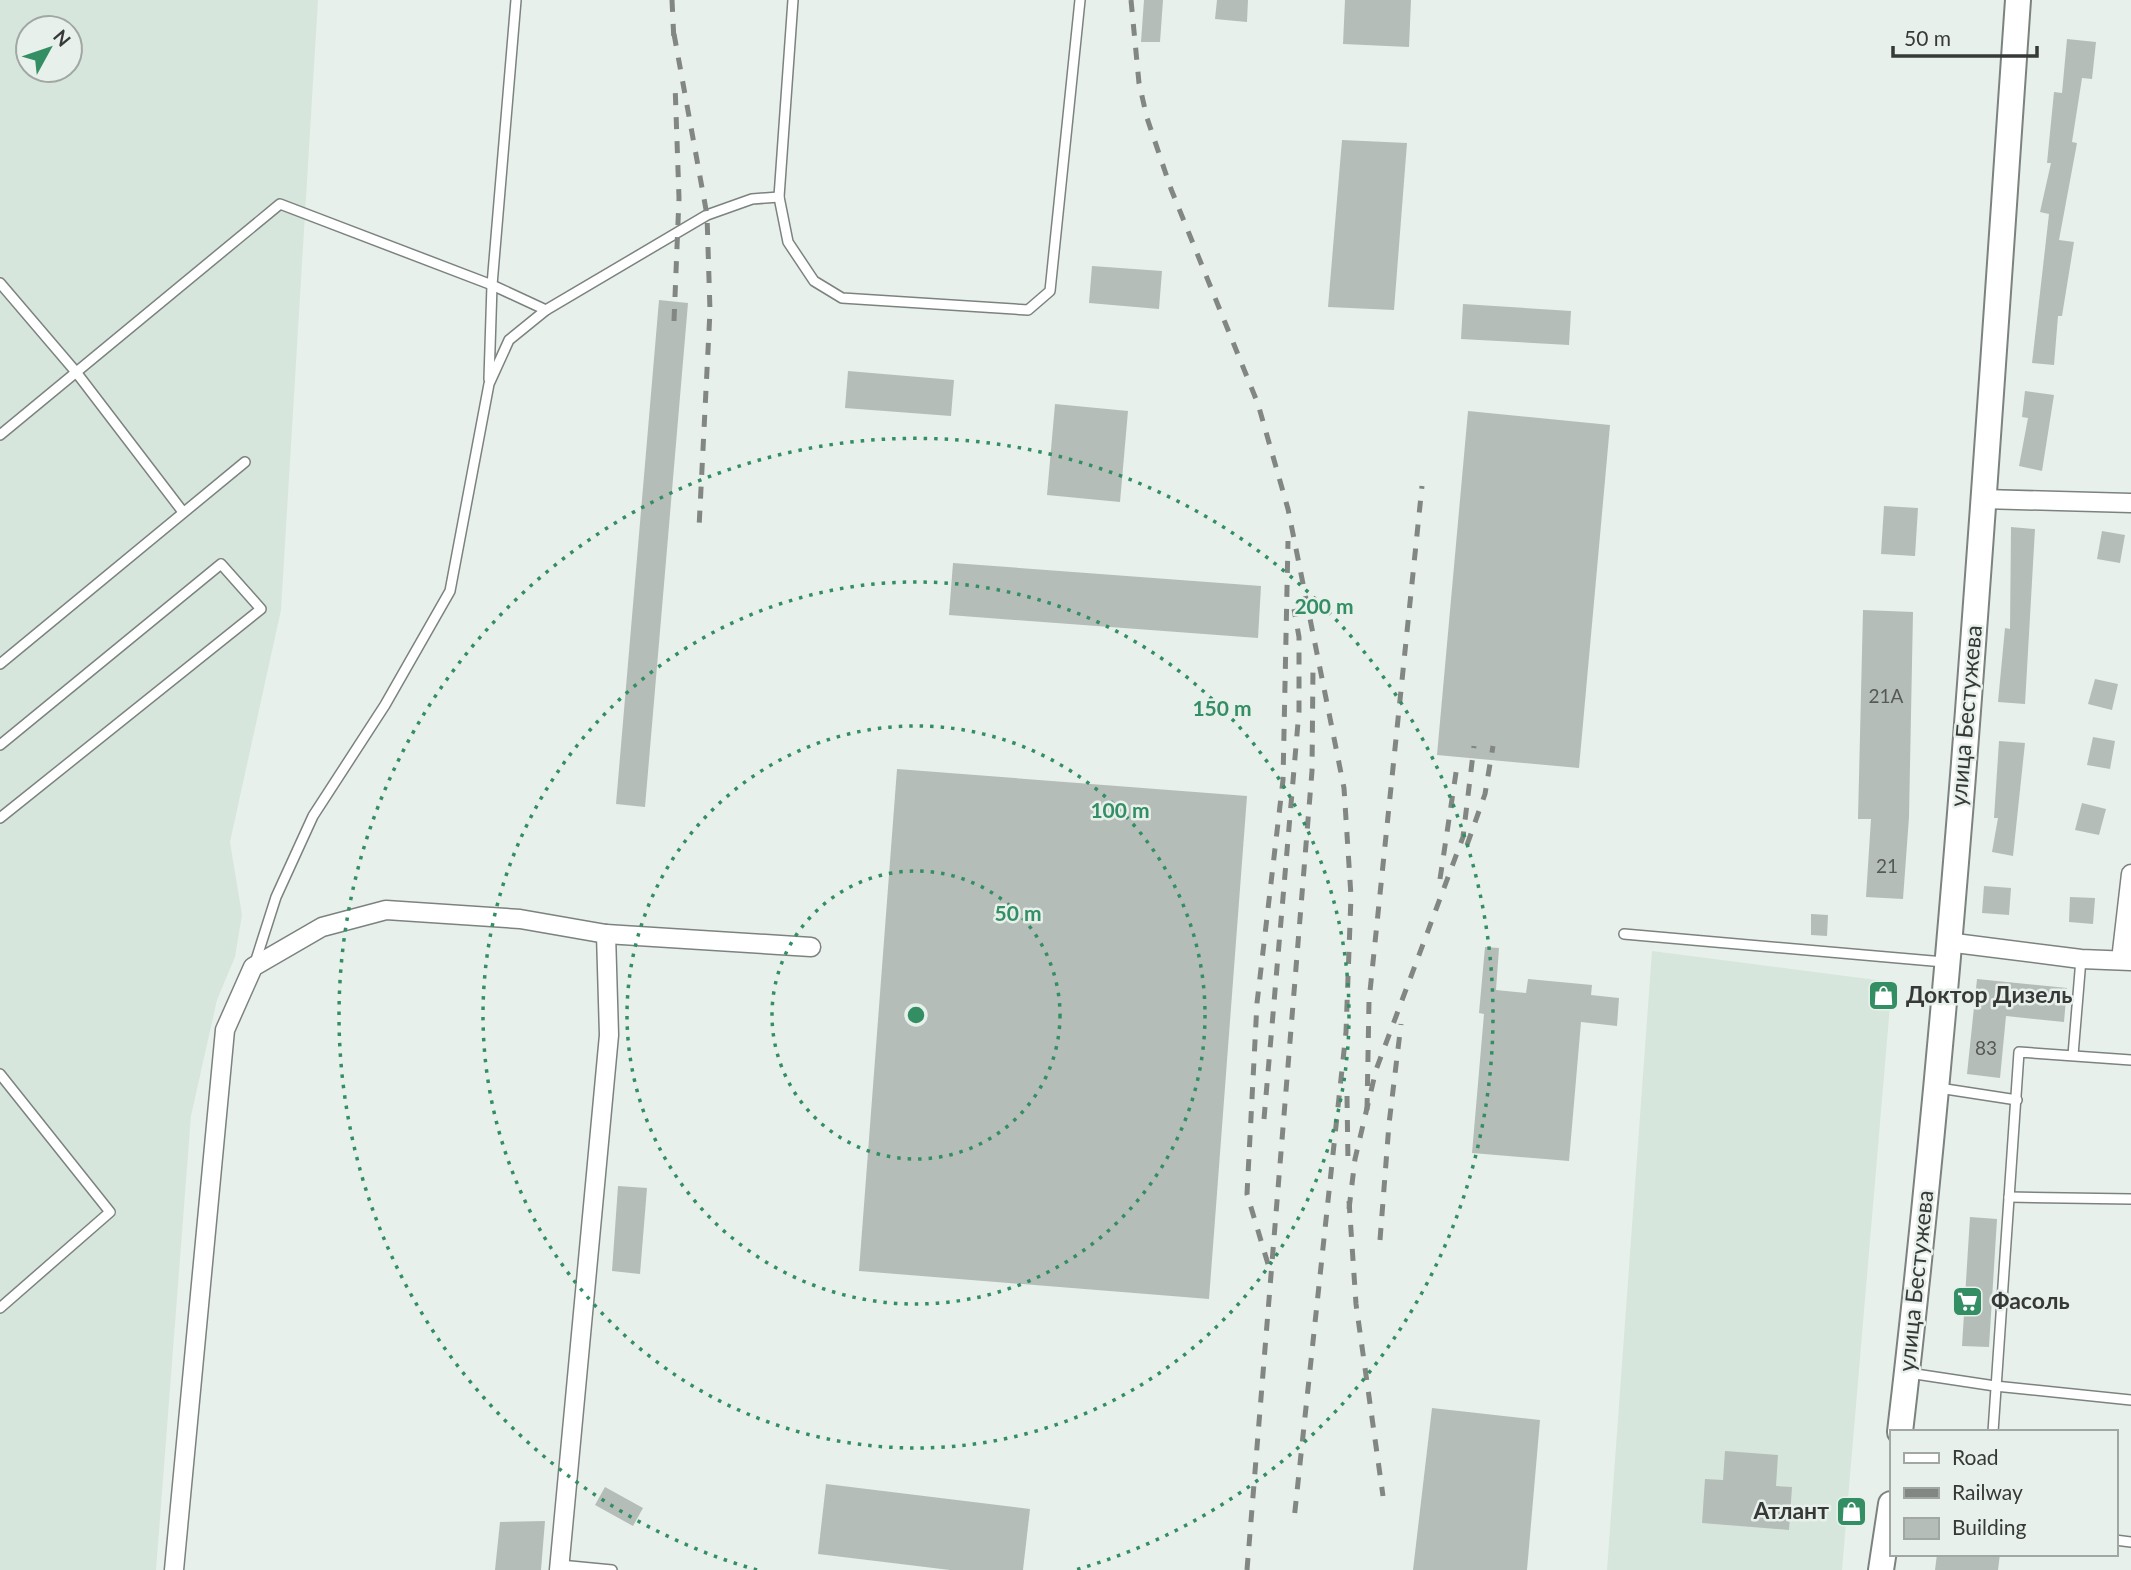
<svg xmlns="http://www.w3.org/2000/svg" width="2131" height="1570" font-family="Lato,sans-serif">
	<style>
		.built { fill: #d6e6dd; fill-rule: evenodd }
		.building { fill: #b5bdb8 }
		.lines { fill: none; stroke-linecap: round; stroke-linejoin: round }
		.lane-casing { stroke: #7c837f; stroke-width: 12 }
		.street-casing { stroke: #7c837f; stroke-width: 21 }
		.secondary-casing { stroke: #7c837f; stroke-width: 28 }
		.lane { stroke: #fff; stroke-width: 9 }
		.street { stroke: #fff; stroke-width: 18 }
		.secondary { stroke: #fff; stroke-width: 24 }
		.rail { stroke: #828784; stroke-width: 5; stroke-dasharray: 12 12; stroke-linecap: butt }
		.ring { fill: none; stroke: #338e64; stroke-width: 3.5; stroke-dasharray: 3.5 7 }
		.labels { text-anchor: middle; stroke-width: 5; stroke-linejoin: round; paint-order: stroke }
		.number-label { font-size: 19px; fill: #565a57 }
		.street-label { font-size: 23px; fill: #363937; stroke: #e8f0eb }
		.poi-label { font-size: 23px; font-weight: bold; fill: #363937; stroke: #e8f0eb; text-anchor: start }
		.centre { fill: #338e64; stroke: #e8f0eb; stroke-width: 3.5 }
		.ring-label { font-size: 21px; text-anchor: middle; font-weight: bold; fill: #338e64; stroke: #e8f0eb; stroke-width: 5; stroke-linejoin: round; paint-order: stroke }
	</style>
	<rect width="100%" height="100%" fill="#e8f0eb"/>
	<g class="built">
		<path d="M0 0H318L281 610 230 842 242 915 235 957 217 1000 191 1116 156 1570H0ZM28 28H70V70H28Z"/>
		<polygon points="1652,951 1892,982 1842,1570 1607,1570"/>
	</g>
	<g class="building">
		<polygon points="1144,0 1163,0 1160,42 1141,42"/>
		<polygon points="1217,0 1248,0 1247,22 1215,19"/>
		<polygon points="1345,0 1411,0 1409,47 1343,44"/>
		<polygon points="2067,39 2096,42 2092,79 2082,78 2072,142 2077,143 2059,240 2074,242 2062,316 2058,316 2054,365 2032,363 2049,214 2040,212 2051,163 2047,163 2054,92 2062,93"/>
		<polygon points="1342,140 1407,143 1394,310 1328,307"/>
		<polygon points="1092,266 1162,271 1159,309 1089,303"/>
		<polygon points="659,300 688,303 645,807 616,804"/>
		<polygon points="1463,304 1571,311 1569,345 1461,339"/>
		<polygon points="848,371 954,380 951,416 845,408"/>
		<polygon points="2025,391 2054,395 2042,471 2019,466 2028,418 2022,417"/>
		<polygon points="1055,404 1128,411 1120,502 1047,495"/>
		<polygon points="1468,411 1610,425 1579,768 1437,755"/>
		<polygon points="1884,506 1918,508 1915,556 1881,554"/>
		<polygon points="2011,527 2035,529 2025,704 1998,702 2005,628 2010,629"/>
		<polygon points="2102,531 2125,535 2120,563 2097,559"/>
		<polygon points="953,563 1261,586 1258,638 949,615"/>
		<polygon points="1863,610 1913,612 1909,817 1903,899 1866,897 1871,819 1858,819"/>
		<polygon points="2095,679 2118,684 2112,710 2088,704"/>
		<polygon points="2093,737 2115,741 2110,769 2087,765"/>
		<polygon points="1999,741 2025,743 2013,856 1992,852 1998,818 1994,818"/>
		<polygon points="897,769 1247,796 1209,1299 859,1271"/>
		<polygon points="2082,803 2106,809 2099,835 2075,830"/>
		<polygon points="1984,886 2011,888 2009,915 1982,913"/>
		<polygon points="2070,897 2095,898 2093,924 2069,922"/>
		<polygon points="1811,914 1828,915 1827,936 1811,935"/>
		<polygon points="1485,947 1499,948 1496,990 1526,993 1528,979 1592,985 1591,995 1619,998 1617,1026 1581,1022 1569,1161 1472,1153 1484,1014 1479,1013"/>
		<polygon points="1977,979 2067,988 2064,1022 2006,1016 2000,1078 1967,1074"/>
		<polygon points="1876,981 1892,982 1891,1008 1874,1008"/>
		<polygon points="618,1186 647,1188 640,1274 612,1271"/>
		<polygon points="1970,1217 1997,1219 1989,1347 1962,1346"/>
		<polygon points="1432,1408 1540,1420 1527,1570 1413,1570"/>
		<polygon points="1725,1451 1778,1455 1776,1486 1792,1487 1789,1530 1702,1523 1705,1479 1723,1480"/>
		<polygon points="826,1484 1030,1509 1023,1570 950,1570 818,1554"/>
		<polygon points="605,1487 643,1508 633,1526 595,1505"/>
		<polygon points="545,1521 541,1570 495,1570 500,1522"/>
		<polygon points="1937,1554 2000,1554 1998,1570 1935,1570"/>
	</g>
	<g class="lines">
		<defs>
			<g id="lane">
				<polyline points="793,0 779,197 788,242 814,281 842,298 1028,310 1050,291 1080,0"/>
				<polyline points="0,283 76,372 183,512"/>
				<polyline points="489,379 492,285 516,0"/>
				<polyline points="0,435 280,204 492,285 546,310"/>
				<polyline points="0,664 245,462"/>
				<polyline points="0,745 221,564 261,609 0,818"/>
				<polyline points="1624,934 1944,962"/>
				<polyline points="254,966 276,897 313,816 385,705 450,591 489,384 509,340 546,310 707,215 752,199 779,197"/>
				<polyline points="2073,1055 2081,959"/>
				<polyline points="0,1074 110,1212 0,1308"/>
				<polyline points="1939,1088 2017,1100"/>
				<polyline points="2009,1197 2131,1199"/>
				<polyline points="1909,1373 1995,1386 2131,1400"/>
				<polyline points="1993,1432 2019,1052 2131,1060"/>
				<polyline points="2115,1540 2131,1542"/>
				<polyline points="560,1565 612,1570"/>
			</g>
			<g id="street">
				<polyline points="1983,499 2131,503"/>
				<polyline points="1947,942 2081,959 2131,961"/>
				<polyline points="2121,960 2131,874"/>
				<polyline points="174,1570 225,1030 253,967 322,927 386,910 520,919 606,934 811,947"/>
				<polyline points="559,1570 609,1035 606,934"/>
			</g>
			<g id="secondary">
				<path d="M1900 1432C1956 956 1985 477 2018 0"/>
				<polyline points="1881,1570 1891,1504"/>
			</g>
		</defs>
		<use href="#lane" class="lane-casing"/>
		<use href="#street" class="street-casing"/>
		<use href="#secondary" class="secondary-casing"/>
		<use href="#lane" class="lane"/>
		<use href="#street" class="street"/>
		<use href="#secondary" class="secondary"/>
		<g class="rail">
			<polyline points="672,0 674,42"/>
			<polyline points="1131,0 1139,83 1147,118 1171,189 1258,404 1288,509 1344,788 1351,896 1346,1032 1294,1520"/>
			<polyline points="674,34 707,215 710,311 699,528"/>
			<polyline points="674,321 679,198 675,84"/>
			<polyline points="1467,845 1485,794 1493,746"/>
			<polyline points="1440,879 1457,766"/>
			<polyline points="1347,1096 1348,1162"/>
			<polyline points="1367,1110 1369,1001 1422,486"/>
			<polyline points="1264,1119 1299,711 1299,637 1294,609"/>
			<polyline points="1349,1201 1356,1304 1383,1496"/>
			<polyline points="1349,1209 1355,1159 1376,1070 1463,837 1474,746"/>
			<polyline points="1380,1240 1389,1124 1401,1024"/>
			<polyline points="1268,1264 1247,1194 1257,1003 1283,780 1288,541"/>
			<polyline points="1247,1570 1312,771 1313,667"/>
		</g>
	</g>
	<g class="ring">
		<circle cx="916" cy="1015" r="144"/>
		<circle cx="916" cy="1015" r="289"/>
		<circle cx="916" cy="1015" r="433"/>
		<path d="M757 1570A577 577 0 1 1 1075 1570"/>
	</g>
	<defs>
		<symbol id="shop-square" viewBox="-11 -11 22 22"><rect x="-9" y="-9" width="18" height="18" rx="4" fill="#338e64" stroke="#e8f0eb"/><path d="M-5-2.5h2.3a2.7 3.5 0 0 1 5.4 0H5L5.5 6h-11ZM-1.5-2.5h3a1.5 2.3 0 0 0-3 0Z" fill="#fff"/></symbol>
		<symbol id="supermarket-square" viewBox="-11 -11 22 22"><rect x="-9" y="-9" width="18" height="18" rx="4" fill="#338e64" stroke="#e8f0eb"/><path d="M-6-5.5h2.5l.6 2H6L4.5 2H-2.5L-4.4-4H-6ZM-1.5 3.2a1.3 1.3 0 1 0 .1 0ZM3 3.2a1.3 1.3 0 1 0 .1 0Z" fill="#fff"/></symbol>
	</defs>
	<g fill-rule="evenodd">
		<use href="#shop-square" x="1866" y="978" width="35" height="35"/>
		<use href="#supermarket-square" x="1950" y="1284" width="35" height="35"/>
		<use href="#shop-square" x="1834" y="1494" width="35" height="35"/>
	</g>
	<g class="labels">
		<g class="number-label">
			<text x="1886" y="703">21А</text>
			<text x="1887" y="873">21</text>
			<text x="1986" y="1055">83</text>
		</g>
		<g class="street-label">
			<text transform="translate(1966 716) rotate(-85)" y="8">улица Бестужева</text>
			<text transform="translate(1916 1281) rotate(-84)" y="8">улица Бестужева</text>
		</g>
		<g class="poi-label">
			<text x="1906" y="1003">Доктор Дизель</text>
			<text x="1991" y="1309">Фасоль</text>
			<text x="1829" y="1519" text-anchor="end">Атлант</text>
		</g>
	</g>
	<circle cx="916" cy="1015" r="10" class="centre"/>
	<g class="ring-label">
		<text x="1324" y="614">200 m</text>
		<text x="1222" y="716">150 m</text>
		<text x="1120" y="818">100 m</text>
		<text x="1018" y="921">50 m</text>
	</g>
	<rect x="1890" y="1430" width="228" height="126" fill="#e8f0eb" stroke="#a1a7a3" stroke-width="2"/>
	<rect x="1904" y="1453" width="35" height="10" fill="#ffffff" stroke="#a1a7a3" stroke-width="2"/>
	<text x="1952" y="1465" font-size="21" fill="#363937">Road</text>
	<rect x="1904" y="1488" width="35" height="10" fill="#828784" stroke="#a1a7a3" stroke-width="2"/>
	<text x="1952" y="1500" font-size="21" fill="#363937">Railway</text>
	<rect x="1904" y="1518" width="35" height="21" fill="#b5bdb8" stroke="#a1a7a3" stroke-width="2"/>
	<text x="1952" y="1535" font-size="21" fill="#363937">Building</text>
	<g transform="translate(49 49) rotate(50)"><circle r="33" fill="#e8f0eb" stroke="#a1a7a3" stroke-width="2"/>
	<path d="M0-5L12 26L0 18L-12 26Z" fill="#338e64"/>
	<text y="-10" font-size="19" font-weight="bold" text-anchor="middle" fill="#363937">N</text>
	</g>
	<path d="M1893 46v10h144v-10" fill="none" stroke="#363937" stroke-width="3.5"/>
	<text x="1904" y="46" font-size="21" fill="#363937" stroke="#e8f0eb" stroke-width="5" paint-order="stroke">50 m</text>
</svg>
